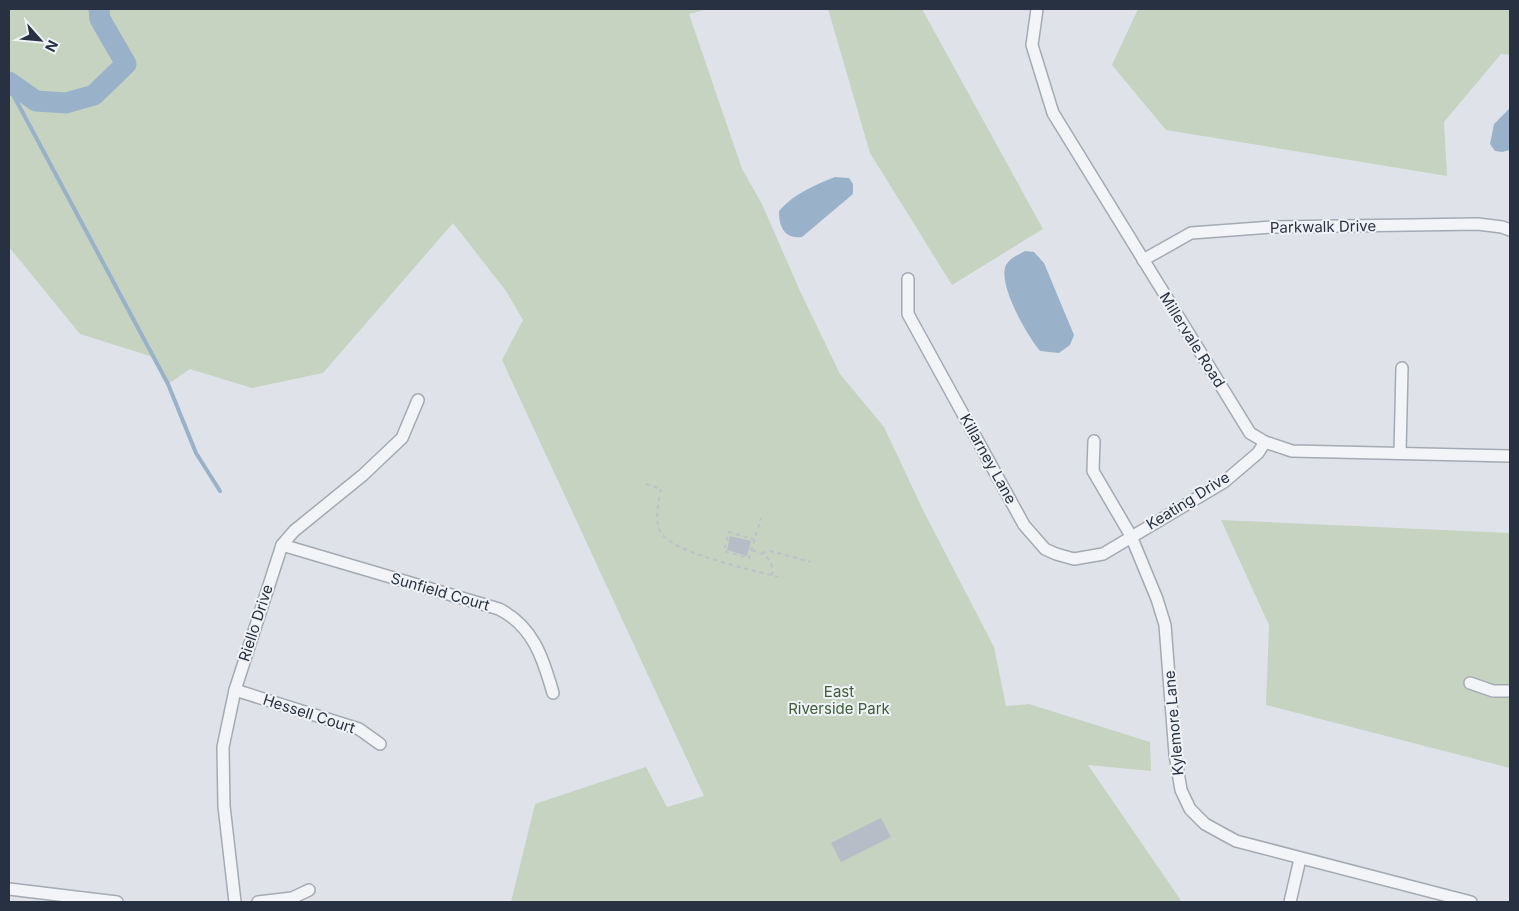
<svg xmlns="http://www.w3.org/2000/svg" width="1519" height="911" font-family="Inter,sans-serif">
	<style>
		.green { fill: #c5d3c0 }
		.water { fill: #99b2ca }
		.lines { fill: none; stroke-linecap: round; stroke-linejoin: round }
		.stream { stroke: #99b2ca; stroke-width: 4 }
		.river { stroke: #99b2ca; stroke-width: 21 }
		.building { fill: #b6bdc6 }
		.minor-casing { stroke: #a4aab3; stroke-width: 14 }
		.path { stroke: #bdc1c8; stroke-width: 2; stroke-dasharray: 4 4; stroke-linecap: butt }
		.minor { stroke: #f2f4f7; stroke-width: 11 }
		.labels { text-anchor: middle; stroke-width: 4; stroke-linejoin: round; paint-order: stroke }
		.street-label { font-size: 15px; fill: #283141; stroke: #eff2f6 }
		.park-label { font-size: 15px; fill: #3d5d35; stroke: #eff2f6 }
	</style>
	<rect width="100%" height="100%" fill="#dfe3e9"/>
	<g class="green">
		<polygon points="9,9 708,9 689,14 742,169 762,204 800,291 840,374 884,427 923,510 994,647 1006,706 1029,704 1150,742 1151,771 1088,765 1182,902 511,902 535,804 646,767 667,807 704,796 502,360 523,320 506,291 453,223 323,373 252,388 190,369 168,384 153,357 80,334 9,247"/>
		<polygon points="828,9 922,9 1043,229 952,285 870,153"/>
		<polygon points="1138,9 1510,9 1510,55 1501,54 1444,122 1447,176 1166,130 1112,65"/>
		<polygon points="1221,520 1510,533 1510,768 1266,705 1269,625"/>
	</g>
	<g class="water">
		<polygon points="1510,108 1510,150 1502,152 1495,151 1490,144 1494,124"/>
		<path d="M835 177 849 178 853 184V194L802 237C784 239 779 227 779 211 795 193 813 186 835 177Z"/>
		<path d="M1025 251 1034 252 1044 263 1074 335 1070 345 1059 353 1040 351C1028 337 997 284 1006 265 1010 258 1018 255 1025 251Z"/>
	</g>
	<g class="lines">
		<polyline class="stream" points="9,87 168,384 196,453 220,491"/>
		<polyline class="river" points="9,82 36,101 66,103 94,95 126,64 100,19 99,9"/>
	</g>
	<g class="building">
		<polygon points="730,536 751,541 747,556 727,550"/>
		<polygon points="881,818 891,837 841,862 831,843"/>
	</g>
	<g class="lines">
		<defs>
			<g id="minor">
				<polyline points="1037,9 1032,45 1053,113 1250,433 1265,442 1292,451 1510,456"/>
				<polyline points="1143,260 1191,233 1273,227 1478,224 1502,227 1510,230"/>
				<polyline points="908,279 908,314 1024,525 1045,549 1056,554 1074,559 1103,554 1224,482 1258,453 1265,442"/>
				<polyline points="1094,441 1093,471 1131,536 1157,599 1165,625 1175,754 1181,790 1190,809 1205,824 1236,841 1471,902"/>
				<polyline points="1400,453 1402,368"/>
				<path d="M282 545 499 609C533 626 543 658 553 693"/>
				<polyline points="1470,683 1493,691 1510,691"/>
				<polyline points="235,690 359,729 380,744"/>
				<polyline points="9,889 117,902"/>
				<polyline points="235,902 224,806 223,747 235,690 282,545 294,531 363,475 402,438 418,400"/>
				<polyline points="258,902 292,898 309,890"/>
				<polyline points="1290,902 1300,859"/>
			</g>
		</defs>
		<use href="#minor" class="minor-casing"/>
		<g class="path">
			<path d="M646 484 661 489C659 501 654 519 660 531 670 553 754 570 778 577"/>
			<polyline points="755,540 729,532 724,551 749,558 761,518"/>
			<path d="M752 550C765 554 774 560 772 575"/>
			<polyline points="762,553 770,551 811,562"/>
		</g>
		<use href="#minor" class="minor"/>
	</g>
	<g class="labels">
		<g class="street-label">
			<text transform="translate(1323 227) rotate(-1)" y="5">Parkwalk Drive</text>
			<text transform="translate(1192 340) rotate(58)" y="5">Millervale Road</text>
			<text transform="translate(988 459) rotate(61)" y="5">Killarney Lane</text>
			<text transform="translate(1188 501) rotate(-32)" y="5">Keating Drive</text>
			<text transform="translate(440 592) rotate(16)" y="5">Sunfield Court</text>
			<text transform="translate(256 623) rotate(-72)" y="5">Riello Drive</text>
			<text transform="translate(309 714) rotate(18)" y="5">Hessell Court</text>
			<text transform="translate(1174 723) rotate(-95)" y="5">Kylemore Lane</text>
		</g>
		<g class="park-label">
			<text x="839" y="697">East<tspan x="839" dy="17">Riverside Park</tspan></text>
		</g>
	</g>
	<rect width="1519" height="911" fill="none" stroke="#283141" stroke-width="20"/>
	<g transform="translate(40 40) rotate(117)" stroke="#eff2f6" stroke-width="4" paint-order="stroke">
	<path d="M0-4L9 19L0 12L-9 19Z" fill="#283141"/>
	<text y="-8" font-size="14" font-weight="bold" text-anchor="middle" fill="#283141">N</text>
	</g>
</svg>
